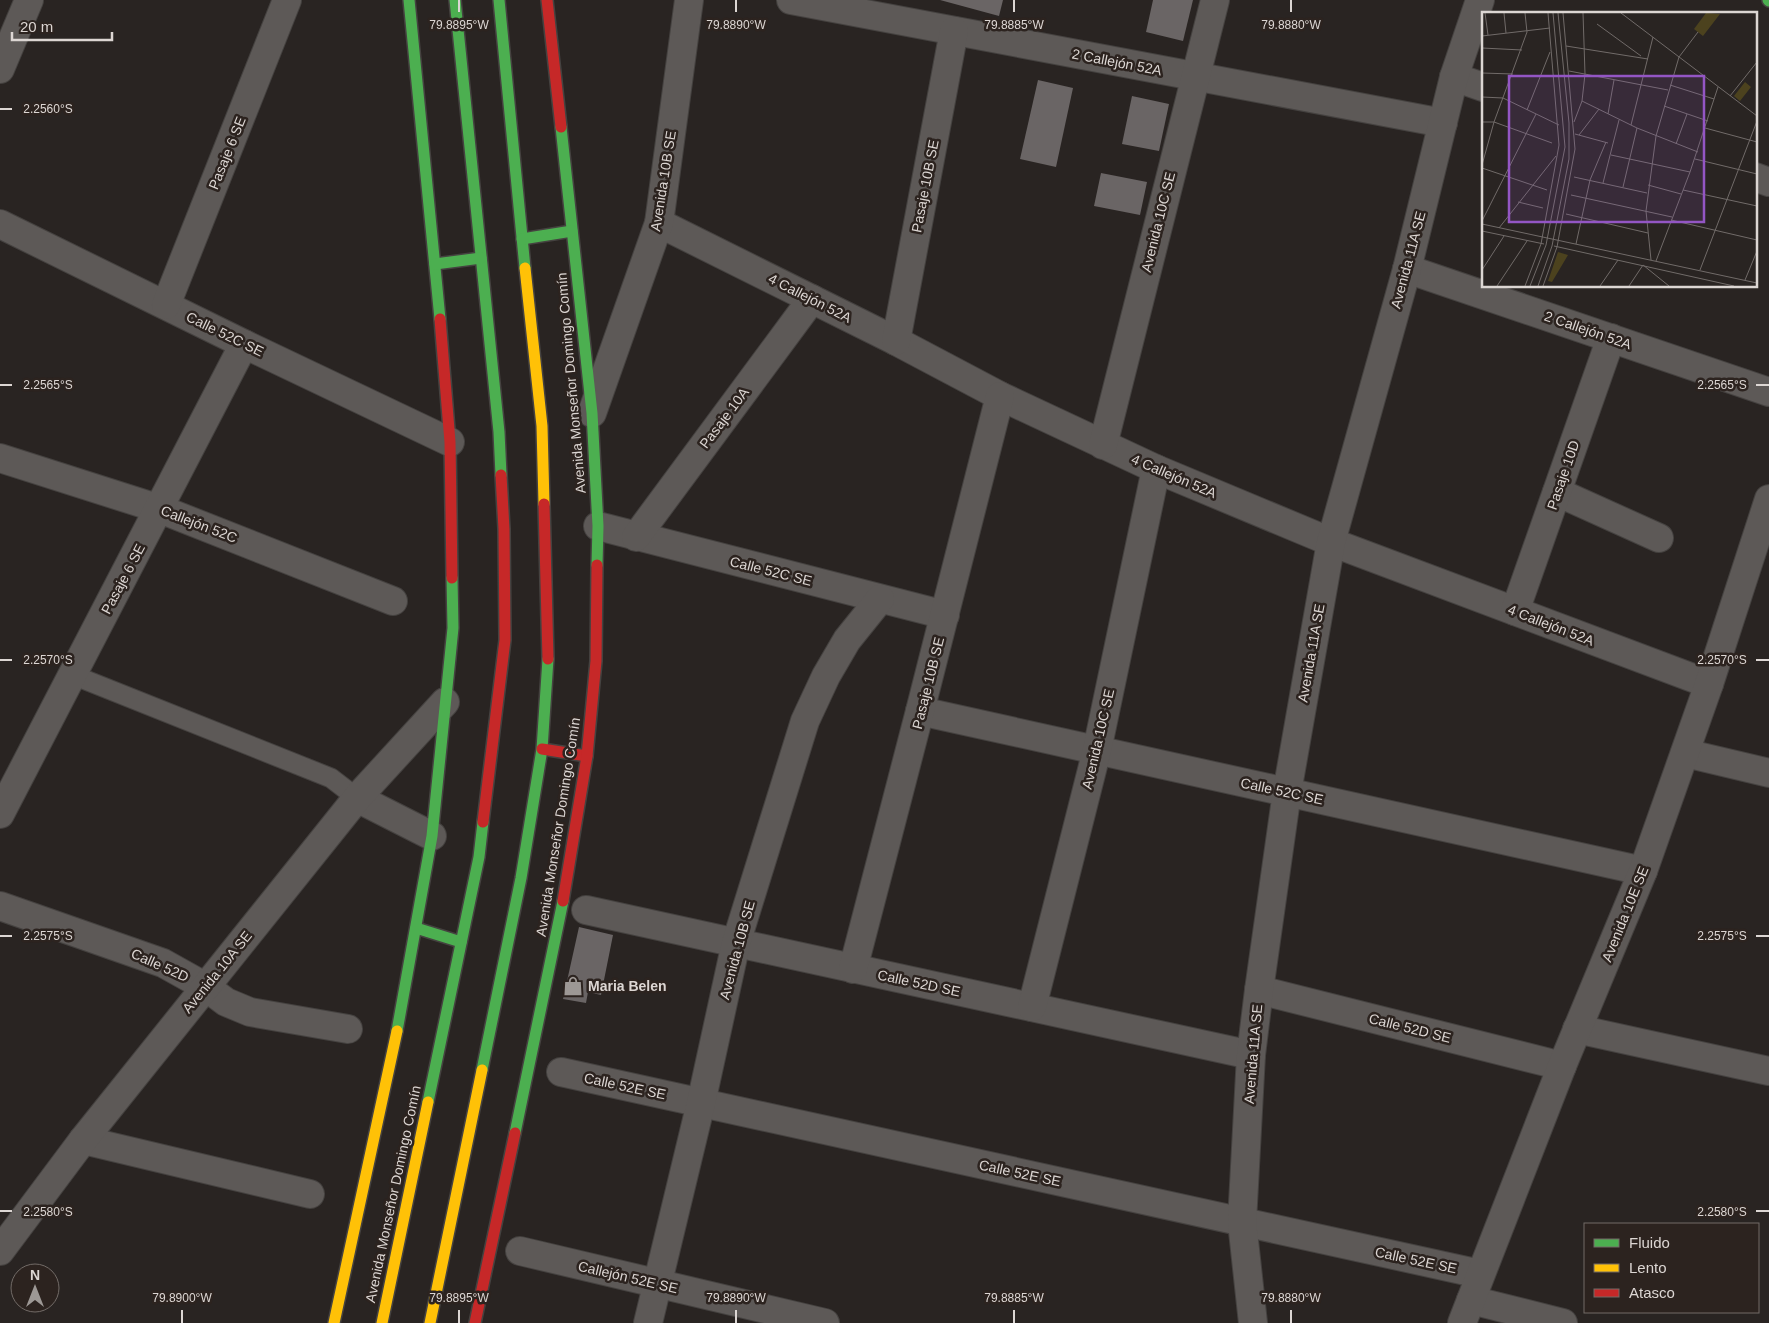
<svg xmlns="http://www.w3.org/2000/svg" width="1769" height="1323" font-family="Helvetica,sans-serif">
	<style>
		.building { fill: #6a6565 }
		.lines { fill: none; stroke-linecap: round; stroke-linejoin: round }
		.lane-casing { stroke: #454240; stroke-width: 21 }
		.street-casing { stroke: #454240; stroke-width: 30 }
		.fast-casing { stroke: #454240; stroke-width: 14 }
		.slow-casing { stroke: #454240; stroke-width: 14 }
		.jam-casing { stroke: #454240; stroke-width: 14 }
		.lane { stroke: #5d5957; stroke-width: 19 }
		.street { stroke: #5d5957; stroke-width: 28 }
		.fast { stroke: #4caf50; stroke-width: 11 }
		.slow { stroke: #ffc107; stroke-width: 11 }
		.jam { stroke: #c62828; stroke-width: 11 }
		.ticks { fill: none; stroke: #dcd6d3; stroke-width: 2 }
		.labels { text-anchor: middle; stroke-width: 5; stroke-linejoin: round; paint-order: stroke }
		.street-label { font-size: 14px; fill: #dcd6d3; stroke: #2c231f }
		.poi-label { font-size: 14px; font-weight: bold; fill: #dcd6d3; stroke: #2c231f; text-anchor: start }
		.inset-road { fill: none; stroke: #716b69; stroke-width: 1 }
		.view { fill: #9356c4; fill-opacity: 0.15; stroke: #9356c4; stroke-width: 2.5 }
		.inset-edge { fill: none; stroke: #dcd6d3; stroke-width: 2.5 }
		.ticks-label { font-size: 12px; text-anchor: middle; fill: #dcd6d3; stroke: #2c231f; stroke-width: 5; stroke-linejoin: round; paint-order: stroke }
	</style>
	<rect width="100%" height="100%" fill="#292422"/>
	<g class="building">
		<polygon points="940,0 1003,0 999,16"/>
		<polygon points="1153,0 1193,0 1183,41 1146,32"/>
		<polygon points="1038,80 1073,88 1056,167 1020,159"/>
		<polygon points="1132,96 1169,104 1159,151 1122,144"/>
		<polygon points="1101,173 1147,182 1140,215 1094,206"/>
		<polygon points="579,927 613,935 601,995 588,992 586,1003 563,999"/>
	</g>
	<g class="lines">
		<defs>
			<polyline id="lane" points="73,675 331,778 357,798"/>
			<g id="street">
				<polyline points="791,0 1443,123"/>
				<polyline points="0,69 29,0"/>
				<polyline points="1454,77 1483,87"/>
				<polyline points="1755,177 1769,182"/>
				<polyline points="659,223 896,341 1000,396 1156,469 1331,542 1709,684"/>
				<polyline points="0,224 244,344 450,442"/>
				<polyline points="1407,269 1769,392"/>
				<polyline points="166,305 287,0"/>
				<polyline points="896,341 954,31"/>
				<polyline points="592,413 659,223 689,0"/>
				<polyline points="1103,445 1215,0"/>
				<polyline points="0,458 160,509 393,601"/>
				<polyline points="1557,492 1659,538"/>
				<polyline points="598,526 945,615"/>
				<polyline points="636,537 812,299"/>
				<polyline points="1515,611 1611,338"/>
				<polyline points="920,711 1643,871"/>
				<polyline points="1685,753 1769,773"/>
				<polyline points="357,798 432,836"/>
				<polyline points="0,814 244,344"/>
				<polyline points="0,906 163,963 206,987 226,1002 250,1012 348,1029"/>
				<polyline points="586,910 1251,1055"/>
				<polyline points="853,969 920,711 1000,396"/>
				<polyline points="1259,990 1562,1066"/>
				<polyline points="1032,1007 1097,750 1156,469"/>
				<polyline points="1577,1029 1769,1071"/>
				<polyline points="561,1072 1480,1274"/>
				<polyline points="83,1140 310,1194"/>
				<polyline points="0,1251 83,1140 357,798 445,702"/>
				<polyline points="520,1251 825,1323"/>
				<polyline points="1471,1300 1563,1323"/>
				<polyline points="648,1323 701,1103 736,943 805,721 826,676 847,640 880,599"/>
				<polyline points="1253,1323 1242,1222 1251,1055 1259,990 1287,792 1331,542 1407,269 1454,77 1480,0"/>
				<polyline points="1462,1323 1562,1066 1643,871 1709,684 1769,499"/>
			</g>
			<g id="fast">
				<polyline points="409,0 440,319"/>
				<polyline points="455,0 499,432 501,475"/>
				<polyline points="499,0 525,268"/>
				<polyline points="1768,0 1769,1"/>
				<polyline points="561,127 592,413 598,526 597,565"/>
				<polyline points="522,239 572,231"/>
				<polyline points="435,264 481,258"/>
				<polyline points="416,928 461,942"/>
				<polyline points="397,1031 432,836 453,628 452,578"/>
				<polyline points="482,1070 521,878 542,749 548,659"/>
				<polyline points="428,1102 479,857 483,822"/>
				<polyline points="515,1133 563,901"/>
			</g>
			<g id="slow">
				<polyline points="525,268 542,426 544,504"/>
				<polyline points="334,1323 397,1031"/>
				<polyline points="382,1323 428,1102"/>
				<polyline points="430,1323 482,1070"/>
			</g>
			<g id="jam">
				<polyline points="547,0 561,127"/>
				<polyline points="440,319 450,442 452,578"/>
				<polyline points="544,504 548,659"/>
				<polyline points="542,749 587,756"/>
				<polyline points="483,822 505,640 504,529 501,475"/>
				<polyline points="563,901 587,756 596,661 597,565"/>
				<polyline points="475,1323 515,1133"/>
			</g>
		</defs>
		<use href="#lane" class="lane-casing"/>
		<use href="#street" class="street-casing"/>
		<use href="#fast" class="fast-casing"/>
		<use href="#slow" class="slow-casing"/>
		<use href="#jam" class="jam-casing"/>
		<use href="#lane" class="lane"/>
		<use href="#street" class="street"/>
		<use href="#fast" class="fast"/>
		<use href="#slow" class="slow"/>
		<use href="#jam" class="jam"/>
	</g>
	<path class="ticks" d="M459 0V12M736 0V12M1014 0V12M1291 0V12M0 109H12M0 385H12M1756 385H1769M0 660H12M1756 660H1769M0 936H12M1756 936H1769M0 1211H12M1756 1211H1769M182 1310V1323M459 1310V1323M736 1310V1323M1014 1310V1323M1291 1310V1323"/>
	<defs>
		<symbol id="shop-bare" viewBox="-9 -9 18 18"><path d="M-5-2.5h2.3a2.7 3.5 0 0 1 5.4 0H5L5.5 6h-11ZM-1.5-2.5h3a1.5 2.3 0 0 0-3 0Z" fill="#9d9895" stroke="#2c231f" stroke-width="2.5" paint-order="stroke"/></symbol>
	</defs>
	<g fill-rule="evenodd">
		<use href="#shop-bare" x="559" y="972" width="28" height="28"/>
	</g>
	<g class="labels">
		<g class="street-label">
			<text transform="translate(1117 62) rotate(11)" y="5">2 Callejón 52A</text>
			<text transform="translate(227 153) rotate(-68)" y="5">Pasaje 6 SE</text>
			<text transform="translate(663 181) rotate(-81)" y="5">Avenida 10B SE</text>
			<text transform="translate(925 186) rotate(-79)" y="5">Pasaje 10B SE</text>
			<text transform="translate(1158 222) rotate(-76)" y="5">Avenida 10C SE</text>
			<text transform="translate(1408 260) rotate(-75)" y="5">Avenida 11A SE</text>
			<text transform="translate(810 298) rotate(27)" y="5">4 Callejón 52A</text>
			<text transform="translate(1588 330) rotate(19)" y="5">2 Callejón 52A</text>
			<text transform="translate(225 334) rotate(26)" y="5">Calle 52C SE</text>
			<text transform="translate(571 383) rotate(-95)" y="5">Avenida Monseñor Domingo Comín</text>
			<text transform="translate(724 418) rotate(-53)" y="5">Pasaje 10A</text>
			<text transform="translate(1563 475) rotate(-71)" y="5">Pasaje 10D</text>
			<text transform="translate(1174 476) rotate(23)" y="5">4 Callejón 52A</text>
			<text transform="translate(199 524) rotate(21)" y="5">Callejón 52C</text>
			<text transform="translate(771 571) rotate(14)" y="5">Calle 52C SE</text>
			<text transform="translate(123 579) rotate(-62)" y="5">Pasaje 6 SE</text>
			<text transform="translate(1551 625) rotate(21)" y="5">4 Callejón 52A</text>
			<text transform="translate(1311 653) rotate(-80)" y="5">Avenida 11A SE</text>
			<text transform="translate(928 683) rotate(-76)" y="5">Pasaje 10B SE</text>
			<text transform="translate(1098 739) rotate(-77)" y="5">Avenida 10C SE</text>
			<text transform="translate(1282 791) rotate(12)" y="5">Calle 52C SE</text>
			<text transform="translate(558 827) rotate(-81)" y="5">Avenida Monseñor Domingo Comín</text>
			<text transform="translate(1625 914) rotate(-68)" y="5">Avenida 10E SE</text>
			<text transform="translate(737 950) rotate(-75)" y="5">Avenida 10B SE</text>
			<text transform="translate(160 965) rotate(24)" y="5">Calle 52D</text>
			<text transform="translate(217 972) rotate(-51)" y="5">Avenida 10A SE</text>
			<text transform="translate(919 983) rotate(12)" y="5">Calle 52D SE</text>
			<text transform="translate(1410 1028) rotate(14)" y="5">Calle 52D SE</text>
			<text transform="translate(1253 1054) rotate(-85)" y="5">Avenida 11A SE</text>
			<text transform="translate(625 1086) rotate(12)" y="5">Calle 52E SE</text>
			<text transform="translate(1020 1173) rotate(12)" y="5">Calle 52E SE</text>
			<text transform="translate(393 1194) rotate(-78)" y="5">Avenida Monseñor Domingo Comín</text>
			<text transform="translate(1416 1260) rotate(12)" y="5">Calle 52E SE</text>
			<text transform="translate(628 1277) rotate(13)" y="5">Callejón 52E SE</text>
		</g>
		<g class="poi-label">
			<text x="588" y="991">Maria Belen</text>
		</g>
	</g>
	<g transform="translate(1482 12)">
		<rect width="275" height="275" fill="#292422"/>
		<path d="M224 1 238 2 221 24 212 17ZM263 70 269 75 258 89 252 84ZM76 240 86 243 70 270 66 269Z" fill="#4c421e"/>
		<path class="inset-road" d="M3 1 6 23M22 1 24 21M139 1 275 104M115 12 159 44M0 24 68 16M84 34 166 47M0 36 40 38M87 59 186 78M0 61 31 62M188 73 232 87M248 84 275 50M0 85 21 86 77 113M100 89 155 116 216 140M182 94 226 109M45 98 68 40M126 102 132 68M0 110H12L70 131M92 110 100 89 103 62 101 1M149 113 171 25M223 116 275 130M93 122 126 131M97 123 117 97M194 132 205 102M129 143 208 160M213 147 275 162M0 153 12 110 45 20 43 1M0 156 65 178M92 165 165 181M121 171 137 108M166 173 199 182M141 175 155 116M201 178 275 194M89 183 190 205M36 190 61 196M84 202 166 221M189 208 275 228M0 209 54 102M0 212 275 271M17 216 74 144M0 219 62 232M94 232 108 168 124 130M72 234 252 274M169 248 164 199 174 124 197 45 216 20M174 249 208 160 236 75M0 258 22 224M218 258 275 109M263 268 275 239M15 274 45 229M43 274 59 232 77 133 66 1M48 274 64 233 83 135 71 1M56 274 70 234 87 147V111L76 1M61 274 75 235 93 137 81 1M118 274 136 248M147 274 161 253 187 274"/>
		<path class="view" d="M27 64H222V210H27Z"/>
		<rect width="275" height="275" class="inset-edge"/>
	</g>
	<g class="ticks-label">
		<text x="459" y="29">79.8895°W</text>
		<text x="736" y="29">79.8890°W</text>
		<text x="1014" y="29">79.8885°W</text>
		<text x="1291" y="29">79.8880°W</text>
		<text x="48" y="113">2.2560°S</text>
		<text x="48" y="389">2.2565°S</text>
		<text x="1722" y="389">2.2565°S</text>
		<text x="48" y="664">2.2570°S</text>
		<text x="1722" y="664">2.2570°S</text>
		<text x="48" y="940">2.2575°S</text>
		<text x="1722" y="940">2.2575°S</text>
		<text x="48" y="1216">2.2580°S</text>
		<text x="1722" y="1216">2.2580°S</text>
		<text x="182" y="1302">79.8900°W</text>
		<text x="459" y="1302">79.8895°W</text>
		<text x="736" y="1302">79.8890°W</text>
		<text x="1014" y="1302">79.8885°W</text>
		<text x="1291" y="1302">79.8880°W</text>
	</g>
	<rect x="1584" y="1223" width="175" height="90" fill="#2c231f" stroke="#726b67"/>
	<rect x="1594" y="1239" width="25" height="8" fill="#4caf50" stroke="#726b67"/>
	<text x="1629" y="1248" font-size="15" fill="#dcd6d3">Fluido</text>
	<rect x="1594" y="1264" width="25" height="8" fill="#ffc107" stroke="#726b67"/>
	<text x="1629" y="1273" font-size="15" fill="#dcd6d3">Lento</text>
	<rect x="1594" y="1289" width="25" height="8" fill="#c62828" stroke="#726b67"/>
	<text x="1629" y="1298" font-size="15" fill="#dcd6d3">Atasco</text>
	<g transform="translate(35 1288)"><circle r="24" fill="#2c231f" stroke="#726b67"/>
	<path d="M0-4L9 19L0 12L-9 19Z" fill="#9d9895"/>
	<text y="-8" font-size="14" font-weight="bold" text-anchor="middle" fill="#dcd6d3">N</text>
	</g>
	<path d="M12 32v8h100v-8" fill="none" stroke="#dcd6d3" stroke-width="2.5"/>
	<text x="20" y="32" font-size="15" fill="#dcd6d3" stroke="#2c231f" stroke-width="4" paint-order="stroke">20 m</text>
</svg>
